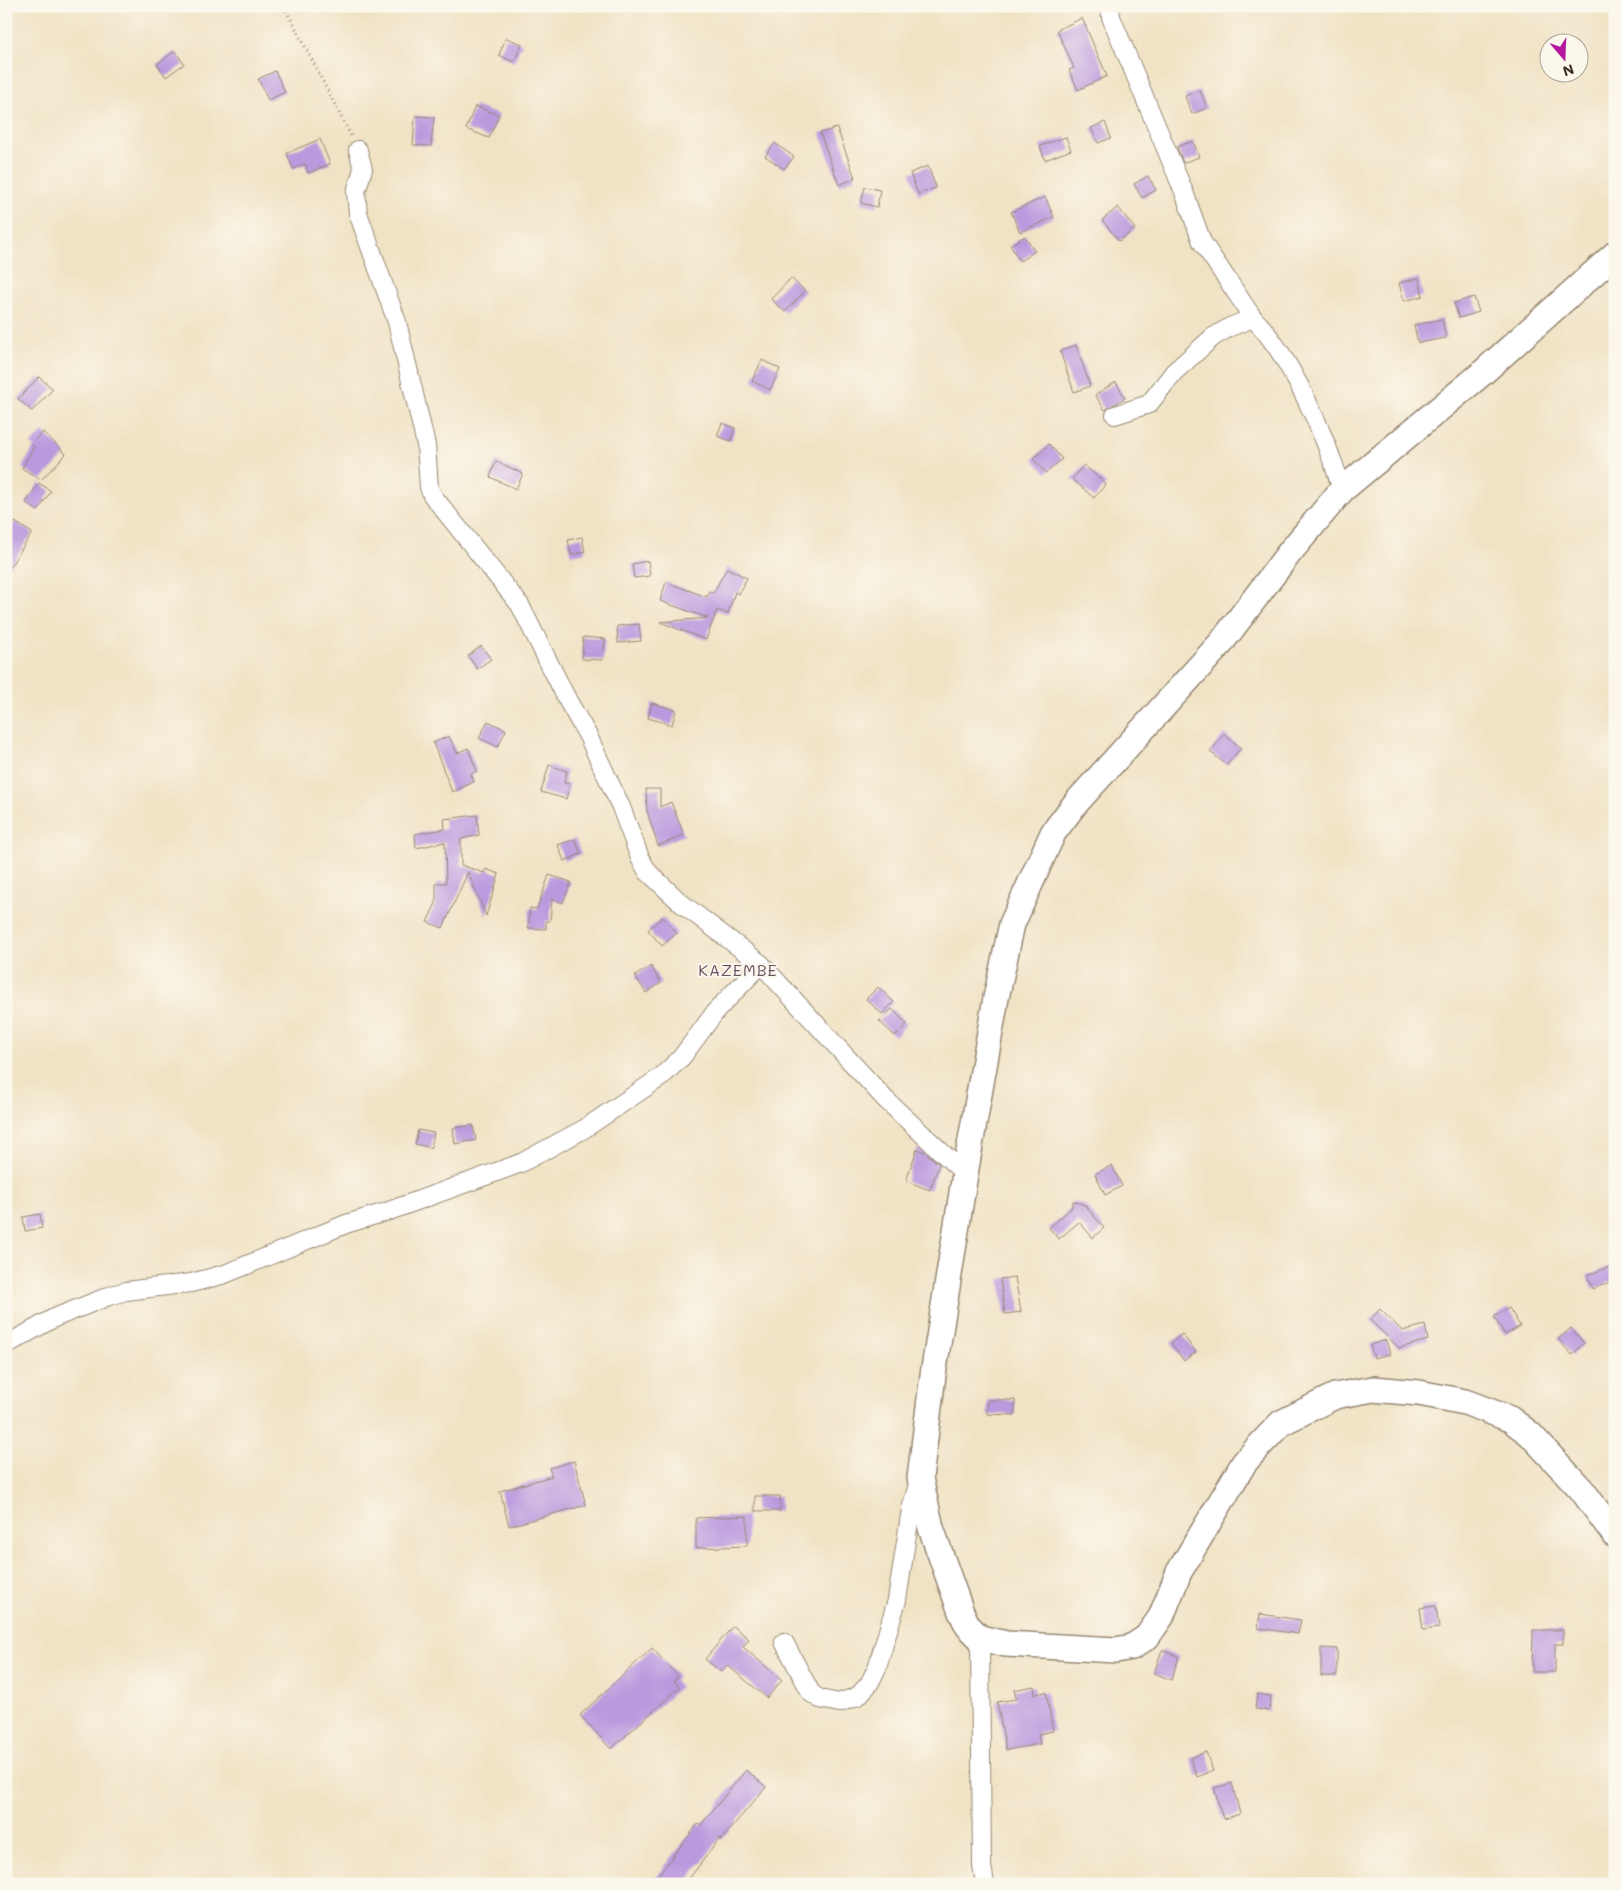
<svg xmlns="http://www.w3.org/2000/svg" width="1621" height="1890" font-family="Mali,sans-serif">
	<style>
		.building { fill: #bb99de }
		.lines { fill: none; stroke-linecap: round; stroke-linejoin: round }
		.street-casing { stroke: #968672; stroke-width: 20 }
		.secondary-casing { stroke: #968672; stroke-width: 28 }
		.path { stroke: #968672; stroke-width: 3; stroke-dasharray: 1 4; stroke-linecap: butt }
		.street { stroke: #fff; stroke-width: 18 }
		.secondary { stroke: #fff; stroke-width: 25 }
		.labels { text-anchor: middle; stroke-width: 4; stroke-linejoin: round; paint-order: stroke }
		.quarter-label { font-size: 16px; letter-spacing: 1px; fill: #685161; stroke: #fbf7ec }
	</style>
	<rect width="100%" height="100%" fill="#fbf7ec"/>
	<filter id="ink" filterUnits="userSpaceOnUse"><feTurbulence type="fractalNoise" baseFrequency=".02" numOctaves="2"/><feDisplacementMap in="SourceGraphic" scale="10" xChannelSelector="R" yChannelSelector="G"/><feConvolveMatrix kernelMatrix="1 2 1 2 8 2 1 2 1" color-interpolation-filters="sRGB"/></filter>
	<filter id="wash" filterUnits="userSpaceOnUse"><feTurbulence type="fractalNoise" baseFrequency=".0096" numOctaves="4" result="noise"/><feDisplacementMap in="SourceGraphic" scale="20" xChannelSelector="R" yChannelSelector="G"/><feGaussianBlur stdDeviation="1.12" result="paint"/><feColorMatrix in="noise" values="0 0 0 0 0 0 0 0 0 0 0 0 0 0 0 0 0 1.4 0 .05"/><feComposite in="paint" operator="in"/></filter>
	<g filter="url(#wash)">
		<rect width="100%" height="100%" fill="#f0e3c5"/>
		<g id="blocks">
			<g class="building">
				<polygon points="1082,18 1107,76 1078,90 1069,70 1074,68 1057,30"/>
				<polygon points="506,38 522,44 514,62 499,55"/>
				<polygon points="175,51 184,64 166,77 157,64"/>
				<polygon points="275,71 285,92 268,100 258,79"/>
				<polygon points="1200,90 1207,108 1192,114 1185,96"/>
				<polygon points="475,106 499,115 489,138 466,129"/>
				<polygon points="415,116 434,117 431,146 413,145"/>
				<polygon points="1105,122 1111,138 1098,143 1091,128"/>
				<polygon points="837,128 855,178 839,185 820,133"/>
				<polygon points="1066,137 1071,150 1045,160 1040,146"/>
				<polygon points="320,139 330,164 308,173 305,164 293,169 287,153"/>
				<polygon points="1193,141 1199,157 1183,163 1177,147"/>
				<polygon points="775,143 794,157 784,169 765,156"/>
				<polygon points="928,166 936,188 918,194 910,173"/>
				<polygon points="1148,176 1156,190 1142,198 1134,184"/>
				<polygon points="865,187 880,190 877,207 861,203"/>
				<polygon points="1045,197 1054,217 1020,232 1011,212"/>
				<polygon points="1118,207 1135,229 1119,241 1102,220"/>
				<polygon points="1025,236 1035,251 1020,261 1010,245"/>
				<polygon points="791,278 805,291 785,312 771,299"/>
				<polygon points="1419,278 1423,296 1404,301 1399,283"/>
				<polygon points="1474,297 1479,312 1459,318 1454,303"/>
				<polygon points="1442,319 1446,338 1418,343 1414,325"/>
				<polygon points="1076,345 1090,386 1074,392 1060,351"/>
				<polygon points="762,360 780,369 770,390 752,381"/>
				<polygon points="39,377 53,389 32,411 18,399"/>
				<polygon points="1116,382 1125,398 1105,410 1095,395"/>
				<polygon points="722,423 735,428 731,441 717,436"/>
				<polygon points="43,432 66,454 41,480 22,468 34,447 31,444"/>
				<polygon points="1049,444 1062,459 1046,473 1033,459"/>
				<polygon points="496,461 523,474 516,489 490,477"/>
				<polygon points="1084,465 1106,484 1094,498 1072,479"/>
				<polygon points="39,483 51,491 38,511 26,503"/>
				<polygon points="15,522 32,533 6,573 6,535"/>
				<polygon points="582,537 585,552 571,555 568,540"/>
				<polygon points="648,561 650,576 634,578 632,564"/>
				<polygon points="727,568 747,578 738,594 735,592 728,614 717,610 706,640 660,622 708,618 660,601 666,582 707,597 709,591 713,593"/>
				<polygon points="639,624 641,641 618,643 617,626"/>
				<polygon points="583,637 605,639 603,660 582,659"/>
				<polygon points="481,646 491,659 477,669 468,656"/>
				<polygon points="652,703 676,710 672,725 648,718"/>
				<polygon points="488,721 506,730 498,747 479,738"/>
				<polygon points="1224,734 1241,748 1227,765 1210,752"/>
				<polygon points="449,736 457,753 468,748 477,771 471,774 474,782 452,792 433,743"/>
				<polygon points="549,765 567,771 564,783 570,784 566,799 541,792"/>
				<polygon points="646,789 660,789 660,807 671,802 684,835 658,846 647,811"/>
				<polygon points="477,815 479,835 461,839 461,865 484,873 486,869 499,874 486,916 468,872 443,928 427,922 436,903 436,883 446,883 445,842 416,848 415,834 445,829 444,819"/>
				<polygon points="575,839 581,854 564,861 558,845"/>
				<polygon points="549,875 571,882 563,903 552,899 550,921 546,921 546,929 528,928 530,908 537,909"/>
				<polygon points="662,917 677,933 662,946 648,930"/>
				<polygon points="651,966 661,983 646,993 635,976"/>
				<polygon points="878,987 894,1002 882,1014 866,999"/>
				<polygon points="892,1009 907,1024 895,1036 879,1021"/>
				<polygon points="473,1125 476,1140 455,1144 453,1128"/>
				<polygon points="418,1130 434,1133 431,1148 415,1144"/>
				<polygon points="917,1149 925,1152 939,1164 930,1190 906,1181"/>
				<polygon points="1112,1165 1122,1186 1105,1195 1095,1174"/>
				<polygon points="1073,1201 1085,1205 1104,1228 1093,1238 1079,1222 1059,1239 1049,1228 1071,1208"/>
				<polygon points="40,1214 42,1228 25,1231 23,1217"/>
				<polygon points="1615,1265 1615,1280 1593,1289 1587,1275"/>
				<polygon points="1015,1277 1021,1312 1005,1314 1000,1279"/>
				<polygon points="1509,1308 1520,1326 1505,1335 1494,1317"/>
				<polygon points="1380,1309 1402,1331 1425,1325 1428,1340 1399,1348 1370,1320"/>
				<polygon points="1571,1328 1584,1343 1572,1355 1558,1339"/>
				<polygon points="1182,1334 1196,1352 1184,1361 1171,1343"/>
				<polygon points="1386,1340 1390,1354 1374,1358 1370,1345"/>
				<polygon points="988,1400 1015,1400 1015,1415 987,1414"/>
				<polygon points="574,1461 586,1505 509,1526 500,1491 552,1476 549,1468"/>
				<rect x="755" y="1496" width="25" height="15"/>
				<polygon points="747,1516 747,1546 696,1548 696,1518"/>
				<polygon points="1436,1606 1439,1628 1423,1630 1420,1608"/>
				<polygon points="1260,1614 1301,1620 1298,1634 1258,1628"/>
				<polygon points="733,1626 749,1639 743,1647 782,1680 767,1698 727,1665 721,1672 705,1659"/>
				<polygon points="1533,1630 1563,1630 1563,1644 1555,1644 1555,1672 1532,1672"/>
				<polygon points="652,1648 678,1676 674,1681 680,1687 611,1749 580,1715"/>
				<polygon points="1321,1648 1337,1649 1337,1676 1321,1676"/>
				<polygon points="1162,1650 1179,1657 1171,1680 1154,1673"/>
				<polygon points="1034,1686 1035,1694 1046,1692 1053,1731 1038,1734 1040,1744 1006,1750 997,1702 1016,1699 1014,1690"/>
				<polygon points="1257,1694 1271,1696 1269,1711 1255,1709"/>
				<polygon points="1206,1752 1213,1771 1197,1777 1190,1758"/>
				<polygon points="746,1770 766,1787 721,1840 720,1838 685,1884 651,1884 698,1824 700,1826"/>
				<polygon points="1232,1783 1240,1814 1223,1819 1214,1788"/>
			</g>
		</g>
	</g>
	<g filter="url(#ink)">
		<use href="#blocks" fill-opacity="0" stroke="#968672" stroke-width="1"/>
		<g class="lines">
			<defs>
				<g id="street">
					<polyline points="1110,6 1111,17 1184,192 1202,242 1253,318"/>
					<polyline points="358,150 363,169 356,192 358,213 397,322 426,445 429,487 432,495 520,605 568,701 588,736 621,807 640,858 648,872 681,903 761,964 885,1099 965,1174"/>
					<path d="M1115 415 1149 404 1174 372 1213 337 1230 327 1253 318C1290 354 1327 439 1342 490"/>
					<polyline points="6,1345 54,1318 109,1296 126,1291 191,1283 225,1274 346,1224 389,1211 521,1163 584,1129 661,1077 681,1058 716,1011 761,964"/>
					<polyline points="980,1638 982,1866 985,1884"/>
					<polyline points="784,1642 811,1693 820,1699 839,1703 858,1696 869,1684 877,1668 897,1600 911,1509 919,1481"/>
				</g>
				<polyline id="secondary" points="1615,254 1480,375 1342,490 1290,552 1221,643 1075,804 1053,833 1012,924 996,998 965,1174 933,1375 920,1478 931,1528 961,1612 968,1626 980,1638 1006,1644 1116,1650 1132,1647 1147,1637 1161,1617 1179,1572 1244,1463 1259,1446 1281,1423 1335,1396 1373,1389 1419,1393 1465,1402 1510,1419 1530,1434 1582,1490 1615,1535"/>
			</defs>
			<use href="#street" class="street-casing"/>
			<use href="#secondary" class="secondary-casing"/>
			<polyline class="path" points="284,6 351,136"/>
			<use href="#street" class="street"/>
			<use href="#secondary" class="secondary"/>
		</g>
	</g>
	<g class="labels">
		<g class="quarter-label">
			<text x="738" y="976">KAZEMBE</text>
		</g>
	</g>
	<rect width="1621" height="1890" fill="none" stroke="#fbf7ec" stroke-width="25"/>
	<g transform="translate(1564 58) rotate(161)"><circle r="24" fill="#fbf7ec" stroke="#aea59a"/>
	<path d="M0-4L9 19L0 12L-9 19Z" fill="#b5179e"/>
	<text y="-8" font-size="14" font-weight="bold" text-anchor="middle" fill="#3b2a1e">N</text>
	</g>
</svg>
